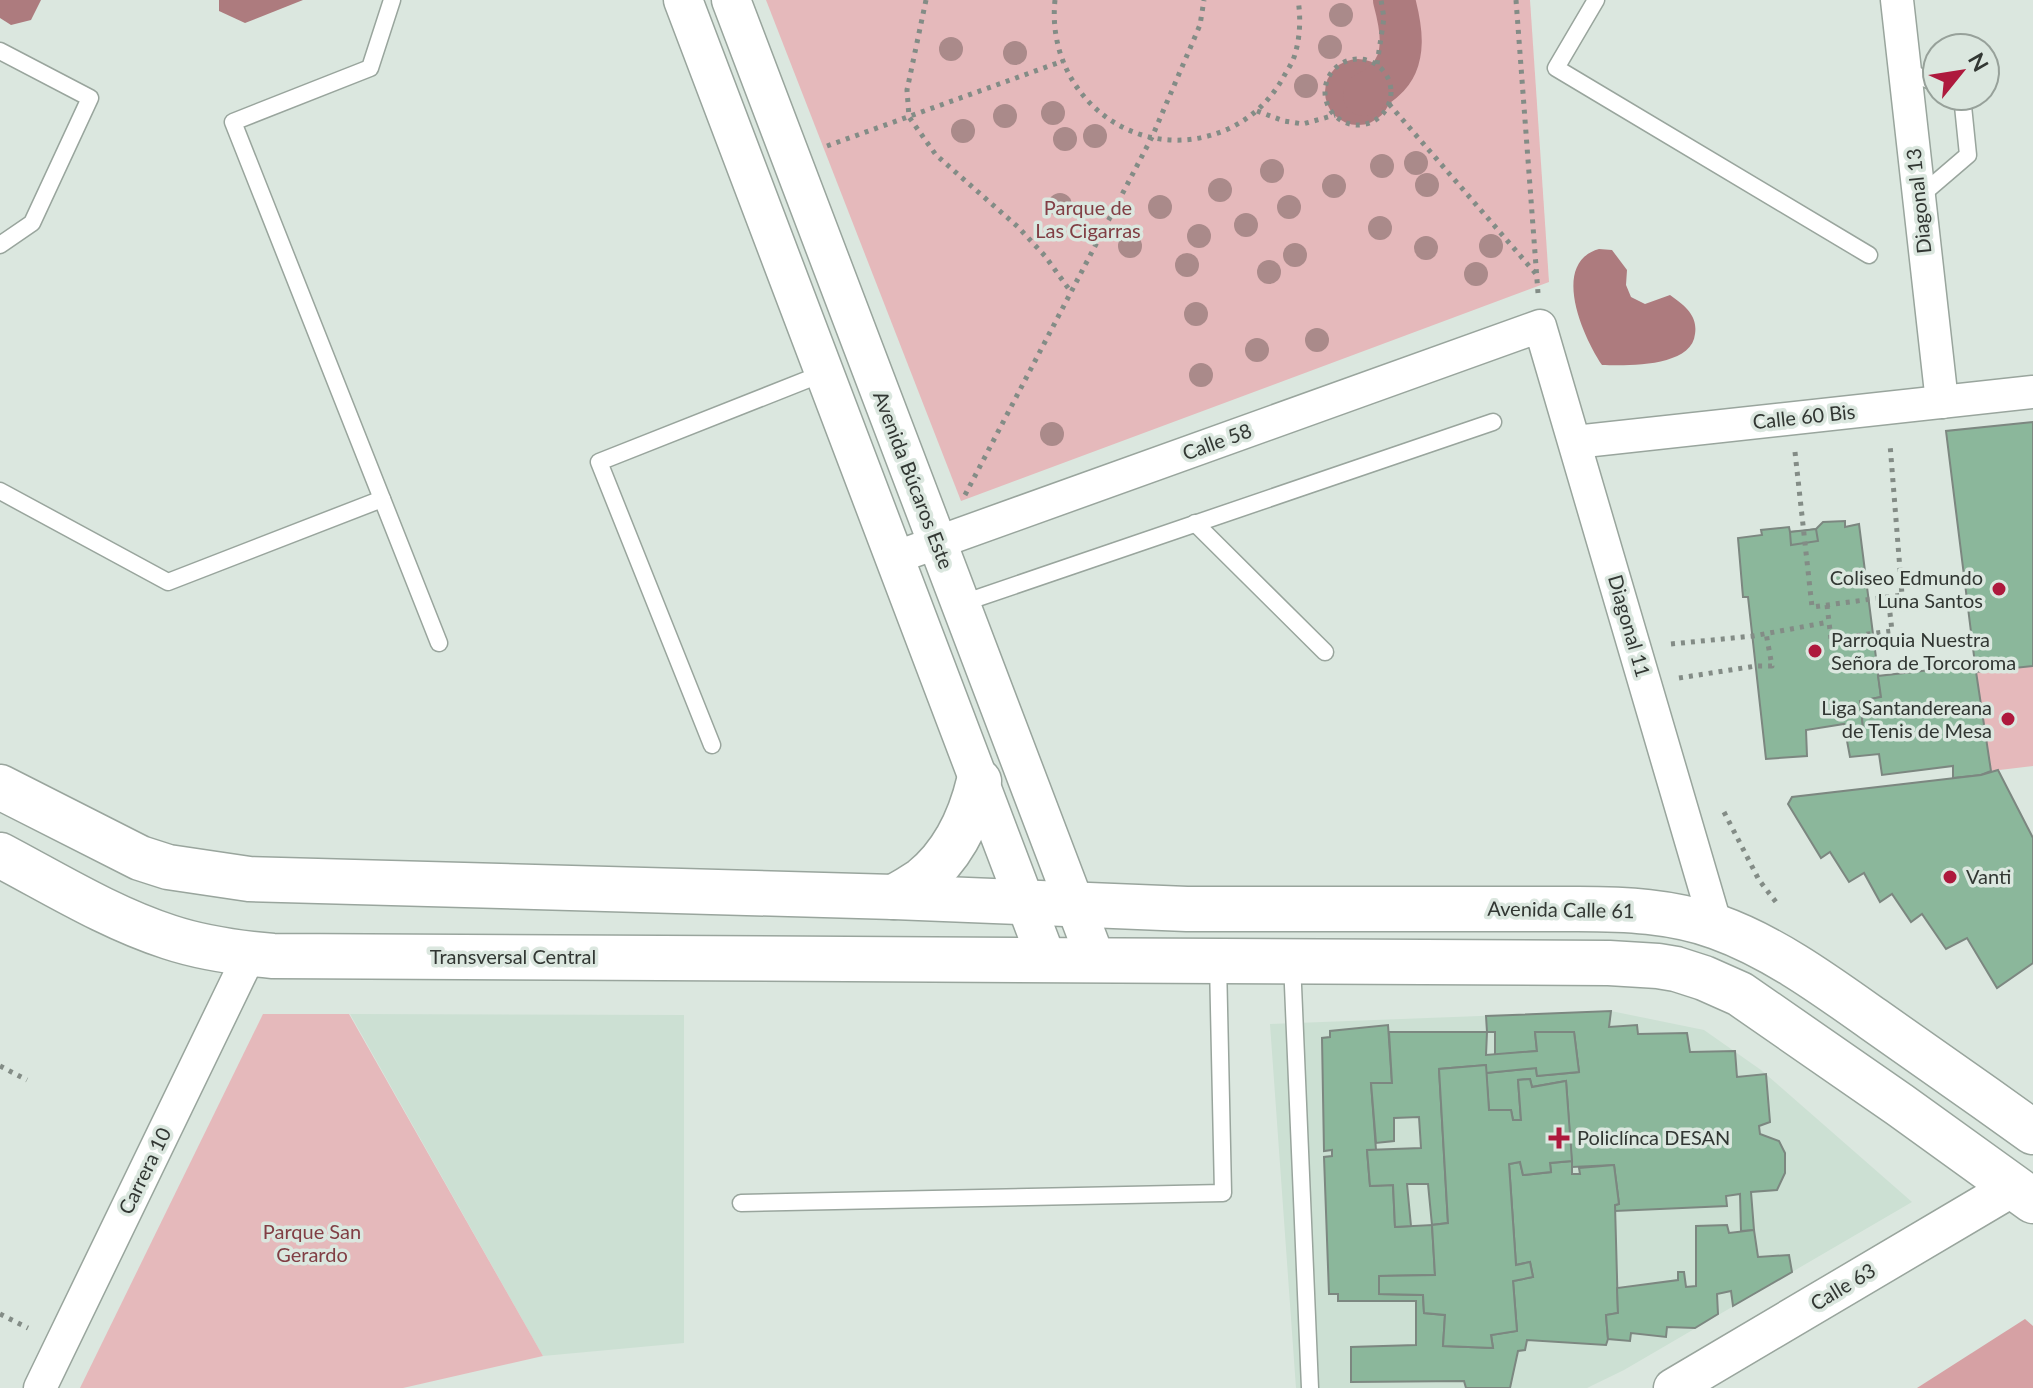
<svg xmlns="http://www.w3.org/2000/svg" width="2033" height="1388" font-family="Lato,sans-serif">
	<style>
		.built { fill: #cce0d3 }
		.green { fill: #e5b9bb }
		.forest { fill: #d6a1a4 }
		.water { fill: #ad7b7e }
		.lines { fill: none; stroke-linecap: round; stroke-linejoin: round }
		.canal { stroke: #ad7b7e; stroke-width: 42 }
		.building { fill: #8bb79b; stroke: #7c8780; stroke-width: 2 }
		.service-casing { stroke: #99a59d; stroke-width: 19 }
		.minor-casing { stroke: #99a59d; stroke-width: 35 }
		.tertiary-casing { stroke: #99a59d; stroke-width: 41 }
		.secondary-casing { stroke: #99a59d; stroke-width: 47 }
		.path { stroke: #838c86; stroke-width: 5; stroke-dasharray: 4 6; stroke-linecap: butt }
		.service { stroke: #fff; stroke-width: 16 }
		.minor { stroke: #fff; stroke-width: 32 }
		.tertiary { stroke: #fff; stroke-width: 38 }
		.secondary { stroke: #fff; stroke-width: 44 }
		.tree { fill: #aa8a8a }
		.poi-dot { fill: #ae193d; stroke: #dbe7df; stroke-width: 3 }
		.labels { text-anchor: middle; stroke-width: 7; stroke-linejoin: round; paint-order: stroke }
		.street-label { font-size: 20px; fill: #323733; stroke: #dbe7df }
		.park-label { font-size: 20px; fill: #813e44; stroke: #dbe7df }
		.poi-label { font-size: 20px; fill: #323733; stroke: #dbe7df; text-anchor: start }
	</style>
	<rect width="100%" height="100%" fill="#dbe7df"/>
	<g class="built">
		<polygon points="1611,1011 1704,1030 1761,1070 1912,1202 1624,1370 1587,1388 1296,1388 1270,1024"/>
		<polygon points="350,1014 684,1015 684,1343 543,1356"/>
	</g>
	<g class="green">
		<polygon points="766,0 1530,0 1549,282 961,501"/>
		<polygon points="2033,666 2033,766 1991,771 1976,672"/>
		<polygon points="263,1014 349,1014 543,1356 403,1388 80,1388"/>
	</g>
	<polygon class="forest" points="2025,1319 2033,1326 2033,1388 1917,1388"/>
	<g class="water">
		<polygon points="0,0 41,0 31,20 11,25 0,18"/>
		<polygon points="219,0 303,0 245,23 219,11"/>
		<circle cx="1358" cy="92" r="33"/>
		<path d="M1599 249 1612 250 1627 270 1626 285 1631 297 1645 304 1670 295C1684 305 1698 315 1695 334 1692 367 1627 366 1602 365 1583 337 1550 263 1599 249Z"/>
	</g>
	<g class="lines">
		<path class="canal" d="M1364 95C1371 90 1379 86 1385 80 1408 60 1401 26 1394 0"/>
	</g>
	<g class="building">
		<polygon points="2033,422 2033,666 1976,672 1946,431"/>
		<polygon points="1845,521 1845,527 1859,524 1881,697 1860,701 1863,727 1845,730 1844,724 1806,730 1807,756 1766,759 1748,597 1743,597 1738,538 1762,535 1761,530 1789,527 1790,532 1803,531 1816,529 1823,522"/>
		<polygon points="1816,529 1818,541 1791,545 1790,532"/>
		<polygon points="1975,665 1991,771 1981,775 1953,778 1953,766 1882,775 1879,754 1850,757 1845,730 1863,727 1860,701 1881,697 1878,676"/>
		<polygon points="1998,770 2033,838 2033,963 1997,988 1967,938 1946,949 1922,914 1911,922 1892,894 1880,902 1864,873 1849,882 1830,852 1821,858 1788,804 1792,797 1981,775"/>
		<polygon points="1611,1011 1609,1027 1637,1025 1638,1034 1687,1033 1690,1052 1735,1051 1737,1077 1766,1074 1770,1122 1759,1126 1760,1134 1779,1141 1785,1153 1785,1173 1777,1190 1751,1192 1754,1230 1741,1231 1740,1194 1726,1196 1727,1206 1615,1211 1615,1205 1619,1204 1614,1165 1572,1167 1566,1081 1532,1087 1530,1079 1518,1080 1521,1120 1513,1120 1511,1110 1489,1110 1486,1073 1536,1068 1537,1076 1579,1072 1574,1032 1535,1032 1537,1051 1495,1055 1495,1032 1487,1032 1486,1016"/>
		<polygon points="1388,1025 1392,1083 1371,1083 1376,1150 1367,1150 1370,1186 1393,1185 1395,1227 1432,1225 1435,1275 1379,1276 1379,1294 1423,1295 1424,1313 1445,1315 1443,1346 1493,1348 1491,1335 1517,1331 1513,1281 1533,1277 1530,1262 1516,1265 1509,1164 1520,1162 1523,1175 1551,1172 1550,1163 1572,1161 1572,1174 1580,1174 1579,1168 1614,1165 1619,1204 1615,1205 1618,1313 1606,1315 1608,1339 1606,1345 1527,1340 1525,1350 1518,1351 1510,1388 1466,1388 1464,1381 1351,1382 1351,1347 1416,1345 1416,1301 1338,1301 1338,1294 1329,1294 1324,1157 1332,1156 1332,1150 1324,1151 1322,1038 1330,1037 1330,1031"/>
		<polygon points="1389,1032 1487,1032 1486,1055 1537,1051 1535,1032 1574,1032 1579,1072 1537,1076 1536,1068 1486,1073 1486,1065 1439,1069 1448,1223 1432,1225 1428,1184 1407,1184 1411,1226 1395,1227 1393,1185 1370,1186 1367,1150 1421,1148 1419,1117 1394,1118 1394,1141 1376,1143 1371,1083 1392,1083"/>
		<polygon points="1486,1065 1489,1110 1511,1110 1513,1120 1521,1120 1518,1080 1530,1079 1532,1087 1566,1081 1572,1161 1550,1163 1551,1172 1523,1175 1520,1162 1509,1164 1516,1265 1530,1262 1533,1277 1513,1281 1517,1331 1491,1335 1493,1348 1443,1346 1445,1315 1424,1313 1423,1295 1379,1294 1379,1276 1435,1275 1432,1225 1448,1223 1439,1069"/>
		<polygon points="1727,1225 1729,1233 1754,1230 1758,1257 1789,1255 1792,1272 1733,1306 1731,1291 1717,1294 1718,1314 1695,1328 1667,1327 1666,1337 1631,1333 1630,1341 1608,1339 1606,1315 1618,1313 1617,1288 1678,1280 1678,1272 1684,1272 1686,1287 1696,1286 1696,1226"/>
	</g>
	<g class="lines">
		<defs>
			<g id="service">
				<polyline points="392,0 370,68 233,122 439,643"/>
				<polyline points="1596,0 1556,68 1869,255"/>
				<polyline points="0,51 90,98 32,223 0,245"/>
				<polyline points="1905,71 1937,83"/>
				<polyline points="1919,197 1968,155 1962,96"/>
				<polyline points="0,491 168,582 382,499"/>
				<polyline points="1195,523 1325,652"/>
				<polyline points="960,604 1493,422"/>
				<polyline points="712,745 599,462 824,373"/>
				<polyline points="1292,962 1310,1388"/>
				<polyline points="741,1203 1223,1193 1218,962"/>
			</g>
			<g id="minor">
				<polyline points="1897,0 1942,402"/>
				<polyline points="1575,442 2033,392"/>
				<polyline points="894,558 1540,326 1716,926"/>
				<polyline points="40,1388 250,954"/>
			</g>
			<g id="tertiary">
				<polyline points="683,0 1047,960"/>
				<polyline points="731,0 1096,960"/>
				<polyline points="1673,1388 2013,1187"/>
			</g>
			<g id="secondary">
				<path d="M0 787 140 858 168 867 249 879 894 897 1187 909H1578C1625 909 1672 911 1717 927 1773 947 1825 985 1873 1019 1927 1057 1980 1094 2033 1132"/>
				<path d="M0 855C55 884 110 918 169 937 202 948 238 953 273 956L1609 963 1658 966 1676 969 1704 978 1740 994 1900 1105 2033 1201"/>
				<path d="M894 897C903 892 913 886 922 880 953 855 970 819 979 781"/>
			</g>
		</defs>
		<use href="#service" class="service-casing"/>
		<use href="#minor" class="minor-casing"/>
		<use href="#tertiary" class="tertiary-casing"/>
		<use href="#secondary" class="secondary-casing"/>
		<g class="path">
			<polyline points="926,0 907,90 909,117 936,155 1018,227 1045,256 1071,292"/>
			<path d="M1055 0C1045 96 1138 169 1228 129 1252 118 1271 100 1284 76 1288 69 1293 62 1295 54 1300 38 1301 17 1298 0"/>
			<polyline points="1516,0 1538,293"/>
			<circle cx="1358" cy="92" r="33"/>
			<polyline points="1377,64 1384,18 1381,0"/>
			<polyline points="1389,104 1537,275"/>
			<polyline points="1257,111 1284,121 1303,124 1335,115"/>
			<polyline points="827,146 1063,61"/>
			<polyline points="1795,452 1812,607 1902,595 1890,444"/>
			<polyline points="965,495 1152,137 1200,25 1204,0"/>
			<polyline points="1827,605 1831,639 1892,631 1888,596"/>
			<polyline points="1671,644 1753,636 1829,622"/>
			<polyline points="1679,678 1756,666 1772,666 1766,633"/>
			<polyline points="1724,812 1759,880 1779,906"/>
			<polyline points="0,1066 27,1080"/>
			<polyline points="0,1314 28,1328"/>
		</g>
		<use href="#service" class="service"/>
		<use href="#minor" class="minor"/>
		<use href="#tertiary" class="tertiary"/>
		<use href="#secondary" class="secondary"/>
	</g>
	<g class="tree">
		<circle cx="1341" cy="15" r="12"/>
		<circle cx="1330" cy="47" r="12"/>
		<circle cx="951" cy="49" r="12"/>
		<circle cx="1015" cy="53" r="12"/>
		<circle cx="1306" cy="86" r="12"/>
		<circle cx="1053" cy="113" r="12"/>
		<circle cx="1005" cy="116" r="12"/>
		<circle cx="963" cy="131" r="12"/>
		<circle cx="1095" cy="136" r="12"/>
		<circle cx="1065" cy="139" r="12"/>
		<circle cx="1416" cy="163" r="12"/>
		<circle cx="1382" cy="166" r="12"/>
		<circle cx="1272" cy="171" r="12"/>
		<circle cx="1427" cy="185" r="12"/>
		<circle cx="1334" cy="186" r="12"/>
		<circle cx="1220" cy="190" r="12"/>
		<circle cx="1060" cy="205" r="12"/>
		<circle cx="1160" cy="207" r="12"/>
		<circle cx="1289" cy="207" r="12"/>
		<circle cx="1246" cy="225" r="12"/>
		<circle cx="1380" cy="228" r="12"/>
		<circle cx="1199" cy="236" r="12"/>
		<circle cx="1130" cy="246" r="12"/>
		<circle cx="1491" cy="246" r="12"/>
		<circle cx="1426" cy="248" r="12"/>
		<circle cx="1295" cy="255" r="12"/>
		<circle cx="1187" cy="265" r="12"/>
		<circle cx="1269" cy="272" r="12"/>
		<circle cx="1476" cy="274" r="12"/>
		<circle cx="1196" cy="314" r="12"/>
		<circle cx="1317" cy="340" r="12"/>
		<circle cx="1257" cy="350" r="12"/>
		<circle cx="1201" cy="375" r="12"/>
		<circle cx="1052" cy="434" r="12"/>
	</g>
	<g class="poi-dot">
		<circle cx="1999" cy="589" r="8"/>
		<circle cx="1815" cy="651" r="8"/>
		<circle cx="2008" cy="719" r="8"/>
		<circle cx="1950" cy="877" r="8"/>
		<path d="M1555 1126h8v8h8v8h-8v8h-8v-8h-8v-8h8z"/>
	</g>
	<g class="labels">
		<g class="street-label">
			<text transform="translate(1919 201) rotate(-96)" y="7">Diagonal 13</text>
			<text transform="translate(1804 417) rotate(-6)" y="7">Calle 60 Bis</text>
			<text transform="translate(1217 442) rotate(-20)" y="7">Calle 58</text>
			<text transform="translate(913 480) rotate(69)" y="7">Avenida Búcaros Este</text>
			<text transform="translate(1629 626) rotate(74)" y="7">Diagonal 11</text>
			<text transform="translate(1561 910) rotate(1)" y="7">Avenida Calle 61</text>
			<text x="513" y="964">Transversal Central</text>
			<text transform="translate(145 1171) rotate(-64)" y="7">Carrera 10</text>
			<text transform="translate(1843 1287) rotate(-31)" y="7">Calle 63</text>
		</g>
		<g class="park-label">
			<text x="1088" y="215">Parque de<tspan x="1088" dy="23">Las Cigarras</tspan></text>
			<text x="312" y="1239">Parque San<tspan x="312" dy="23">Gerardo</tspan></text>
		</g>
		<g class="poi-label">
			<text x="1983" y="585" text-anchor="end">Coliseo Edmundo<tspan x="1983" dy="23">Luna Santos</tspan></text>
			<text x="1831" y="647">Parroquia Nuestra<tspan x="1831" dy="23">Señora de Torcoroma</tspan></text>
			<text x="1992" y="715" text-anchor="end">Liga Santandereana<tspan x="1992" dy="23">de Tenis de Mesa</tspan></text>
			<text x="1966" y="884">Vanti</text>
			<text x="1577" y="1145">Policlínca DESAN</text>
		</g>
	</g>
	<g transform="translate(1961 72) rotate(60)"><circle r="38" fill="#dbe7df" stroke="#97a19a" stroke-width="2"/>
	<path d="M0-6L14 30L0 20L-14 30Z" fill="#ae193d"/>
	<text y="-12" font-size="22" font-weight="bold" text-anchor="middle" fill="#323733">N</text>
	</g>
</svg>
